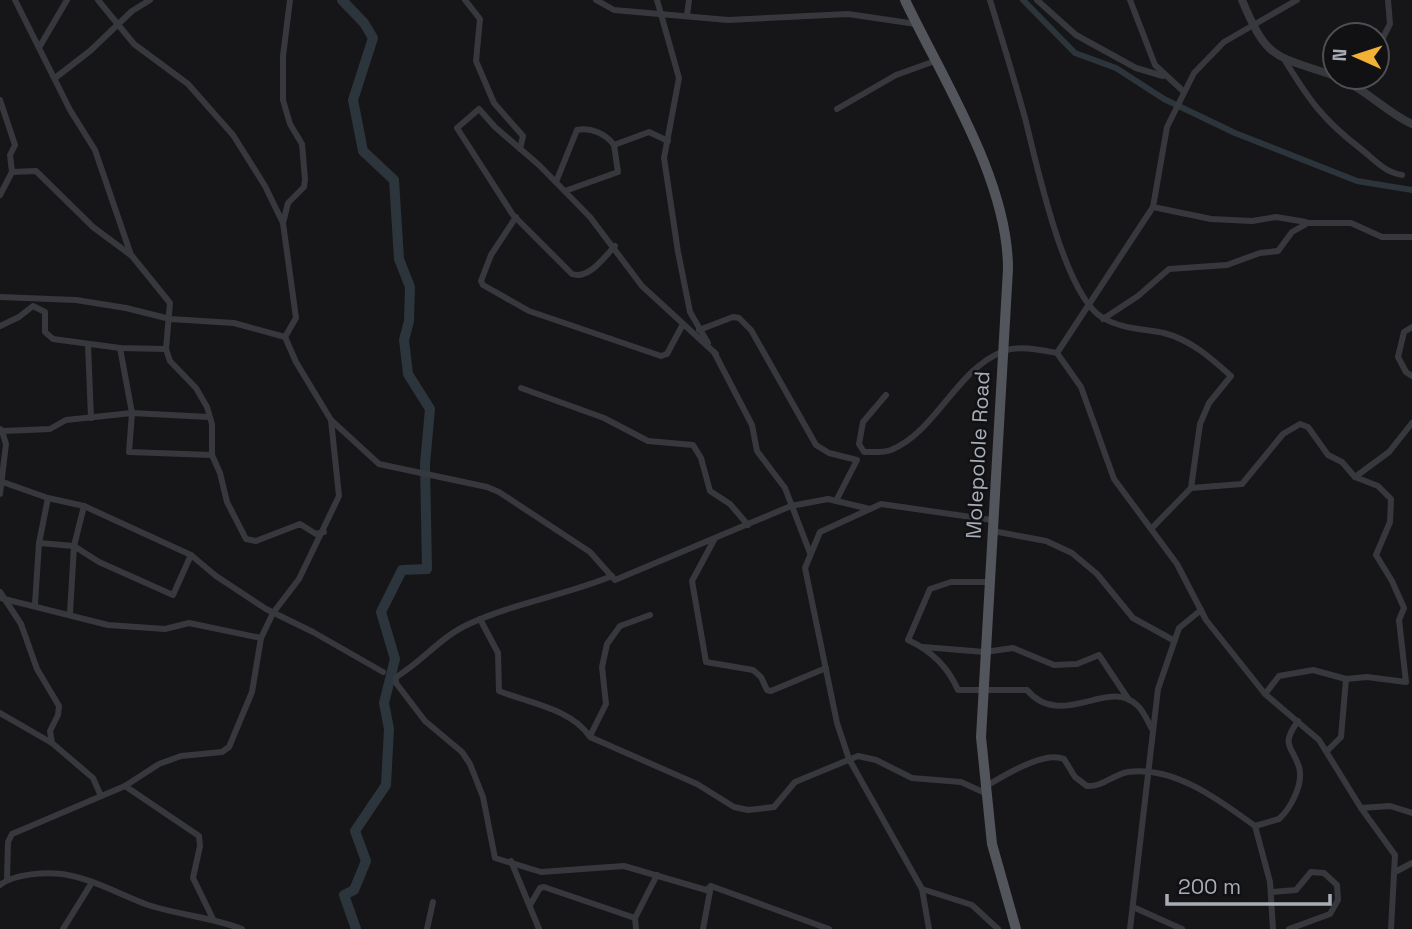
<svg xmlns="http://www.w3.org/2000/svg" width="1412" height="929" font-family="'Space Grotesk',sans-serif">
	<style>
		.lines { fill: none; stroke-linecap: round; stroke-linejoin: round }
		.canal { stroke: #2c353c; stroke-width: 6 }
		.river { stroke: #2c353c; stroke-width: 10 }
		.minor { stroke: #37383d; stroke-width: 6 }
		.tertiary { stroke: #37383d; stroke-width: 8 }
		.primary { stroke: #53555c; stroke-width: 10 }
		.labels { text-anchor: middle; stroke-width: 5; stroke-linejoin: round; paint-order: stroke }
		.street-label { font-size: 21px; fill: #a8adb8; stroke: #111113 }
	</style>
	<rect width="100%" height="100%" fill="#161618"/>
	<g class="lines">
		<polyline class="canal" points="1023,0 1075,53 1116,68 1164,99 1235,133 1357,181 1412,190"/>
		<polyline class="river" points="342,0 364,23 373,38 353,100 363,151 394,180 399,259 410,287 409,321 404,340 408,374 430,409 425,464 427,569 402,570 381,612 395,659 384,703 389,729 386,785 355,831 366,861 354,890 344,895 356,929"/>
		<g class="minor">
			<polyline points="15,0 70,110 95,150 131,255"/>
			<polyline points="98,0 134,44 188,84 233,135 265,186 283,223"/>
			<polyline points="465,0 480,19 476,61 494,103 523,136 520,149"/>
			<polyline points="596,0 614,10 728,20 848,14 916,24"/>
			<polyline points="657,0 679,78 664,158 678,252 690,312 708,343"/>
			<path d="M990 0C1002 39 1014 78 1025 118 1036 161 1064 296 1103 318 1122 329 1144 329 1164 333 1191 340 1211 358 1231 376L1209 403 1200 424 1191 488 1151 529"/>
			<polyline points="1037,0 1076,35 1136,68 1163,76"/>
			<polyline points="1130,0 1155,65 1183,91"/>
			<polyline points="1297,0 1224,42 1194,73 1167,127 1153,207 1057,353 1081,387 1114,479 1177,564 1206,620 1265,694 1319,740 1361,808 1395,855 1391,929"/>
			<polyline points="687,15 689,0"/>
			<polyline points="40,46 67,0"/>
			<polyline points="1377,49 1390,24 1388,0"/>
			<path d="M1284 59C1309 100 1323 120 1361 149 1375 160 1384 172 1402 175"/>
			<polyline points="55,78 90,51 132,11 150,0"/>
			<polyline points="1353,84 1358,77"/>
			<polyline points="0,100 15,145 10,155 12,172 0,195"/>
			<polyline points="837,109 896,75 935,61"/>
			<polyline points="12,172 36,171 93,227 132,256 170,303 166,349 170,361 196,388 207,407 212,424 212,455 220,473 227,502 246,539 256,541 300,524 316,534 324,532"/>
			<path d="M556 182 577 130C591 127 606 134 614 145L649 132 668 141"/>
			<polyline points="565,191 618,172 614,145"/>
			<polyline points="1153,207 1211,219 1252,221 1276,217 1306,222"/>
			<polyline points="516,217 491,255 481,281 483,285 529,311 661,356 667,354 683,324"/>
			<path d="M615 246C604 257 589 280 572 274L513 215 457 128 479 109 495 127 539 165 590 217 642 286 716 354"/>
			<polyline points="0,297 76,300 126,308 170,319 234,323 285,337"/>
			<polyline points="1103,319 1138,296 1169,269 1227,265 1260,253 1278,251 1292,232 1308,223 1351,223 1382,237 1412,237"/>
			<polyline points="0,326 19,317 33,306 45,312 45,332 53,339 120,348 166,349"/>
			<polyline points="1412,327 1404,332 1398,357 1406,372 1412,376"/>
			<polyline points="699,330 733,317 739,318 751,330 816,445 829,453 857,460 836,501"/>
			<polyline points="285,337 296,362 331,420 379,464 487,487 499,492 590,552 615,580 791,506 828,499 870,509"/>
			<polyline points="285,337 296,318 283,223 288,203 304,187 305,179 302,144 290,124 283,100 283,56 290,0"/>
			<polyline points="88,344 91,418"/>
			<polyline points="120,348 132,413 129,452 212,455"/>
			<polyline points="714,352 752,425 757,451 785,488 810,553"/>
			<polyline points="521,388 604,418 648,441 693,445 701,458 710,491 730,504 748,525"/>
			<path d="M886 395 863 422 859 444 864 452C873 452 883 453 891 450 937 431 956 369 1004 351 1020 345 1041 350 1057 353"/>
			<polyline points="0,429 3,431 50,429 66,420 132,413 209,417"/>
			<polyline points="1355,477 1389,452 1412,423"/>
			<polyline points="0,481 48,498 84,506 191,555 216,576 266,609 313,632 383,672"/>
			<polyline points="1191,488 1242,484 1283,434 1300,424 1308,427 1328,455 1342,462 1355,477 1378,486 1391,499 1390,522 1376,555 1392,581 1404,608 1399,620 1406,682 1367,677 1346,679 1313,670 1279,676 1265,694"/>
			<polyline points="0,494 6,444 2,431"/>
			<polyline points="993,531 1046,541 1072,553 1097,574 1133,618 1173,640"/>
			<polyline points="714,540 692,581 706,662 753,670 761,677 767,690 771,691 826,668"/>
			<polyline points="39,543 74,546 99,562 173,595 191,555"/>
			<path d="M612 576C566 595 514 603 469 624 440 637 422 662 396 677V683L425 721 462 752 470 764 483 797 495 858 541 872 624 866 706 890 711 886 829 929"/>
			<path d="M991 582H951L930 589 908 640C930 650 948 667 958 690H1027C1062 731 1109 676 1138 706 1144 712 1148 722 1152 729"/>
			<polyline points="0,592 21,624 37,669 59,706 58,715 50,731 52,743 93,778 101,796"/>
			<polyline points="0,598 108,625 165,629 189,623 261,638"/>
			<polyline points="35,604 39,543 48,498"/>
			<polyline points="70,613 74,546 84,506"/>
			<path d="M480 619 498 653 499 691C529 703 572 709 590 737L697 784 734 807 748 810 774 807 795 782 858 756 876 760 912 778 961 782 985 793"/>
			<polyline points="923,647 985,652 1013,648 1054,665 1077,664 1099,655 1129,700"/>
			<polyline points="0,713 52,743"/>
			<polyline points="590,736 606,704 602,667 607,644 620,626 650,615"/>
			<polyline points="1327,751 1341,737 1346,679"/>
			<polyline points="125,786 199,836 200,846 193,878 213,919"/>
			<path d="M984 787C1003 777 1043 750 1064 759L1075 777 1087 786C1103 787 1114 774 1128 772 1175 766 1219 800 1255 826L1270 882 1273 929"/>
			<polyline points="1361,808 1390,806 1412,813"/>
			<path d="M1255 826 1279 819C1291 808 1304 783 1299 767 1292 745 1280 746 1298 721"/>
			<polyline points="511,861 539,929"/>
			<polyline points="1397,871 1412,863"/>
			<polyline points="7,879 8,842 12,834 125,786 159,764 181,756 222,752 229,747 252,692 261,638 273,613 299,579 339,496 331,420"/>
			<path d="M0 885C13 874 45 872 62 874 91 878 121 895 148 905 179 915 211 917 242 929"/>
			<polyline points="922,889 849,759 837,723 805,568 820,532 881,504 992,520"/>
			<polyline points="1272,892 1296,890 1311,872 1324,873 1337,885 1338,900 1330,914 1289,929"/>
			<polyline points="530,905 540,888 544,887 635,918"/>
			<polyline points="1133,907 1182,929"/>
			<polyline points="63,929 91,884"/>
			<polyline points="427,929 433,902"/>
			<polyline points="636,929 635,918 657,875"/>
			<polyline points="703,929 711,886"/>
			<polyline points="929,929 922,889 972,905 998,929"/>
			<polyline points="1130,929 1158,689 1179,628 1201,610"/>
		</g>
		<g class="tertiary">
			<path d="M1242 0C1268 62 1275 55 1335 76"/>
			<path d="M1337 77C1365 88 1384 111 1412 124"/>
		</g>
		<path class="primary" d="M905 0C943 80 1008 180 1008 269L981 737 992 844 1016 929"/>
	</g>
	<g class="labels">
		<g class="street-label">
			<text transform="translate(978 455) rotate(-87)" y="7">Molepolole Road</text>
		</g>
	</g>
	<g transform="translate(1356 56) rotate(273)"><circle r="33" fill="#111113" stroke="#4d4f55" stroke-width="2"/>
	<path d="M0-5L12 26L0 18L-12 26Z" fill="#f2b134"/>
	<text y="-10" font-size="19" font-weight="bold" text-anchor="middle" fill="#a8adb8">N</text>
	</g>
	<path d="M1167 894v10h163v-10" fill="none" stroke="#a8adb8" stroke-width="3.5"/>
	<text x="1178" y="894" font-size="21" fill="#a8adb8" stroke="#111113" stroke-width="5" paint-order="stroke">200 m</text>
</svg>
